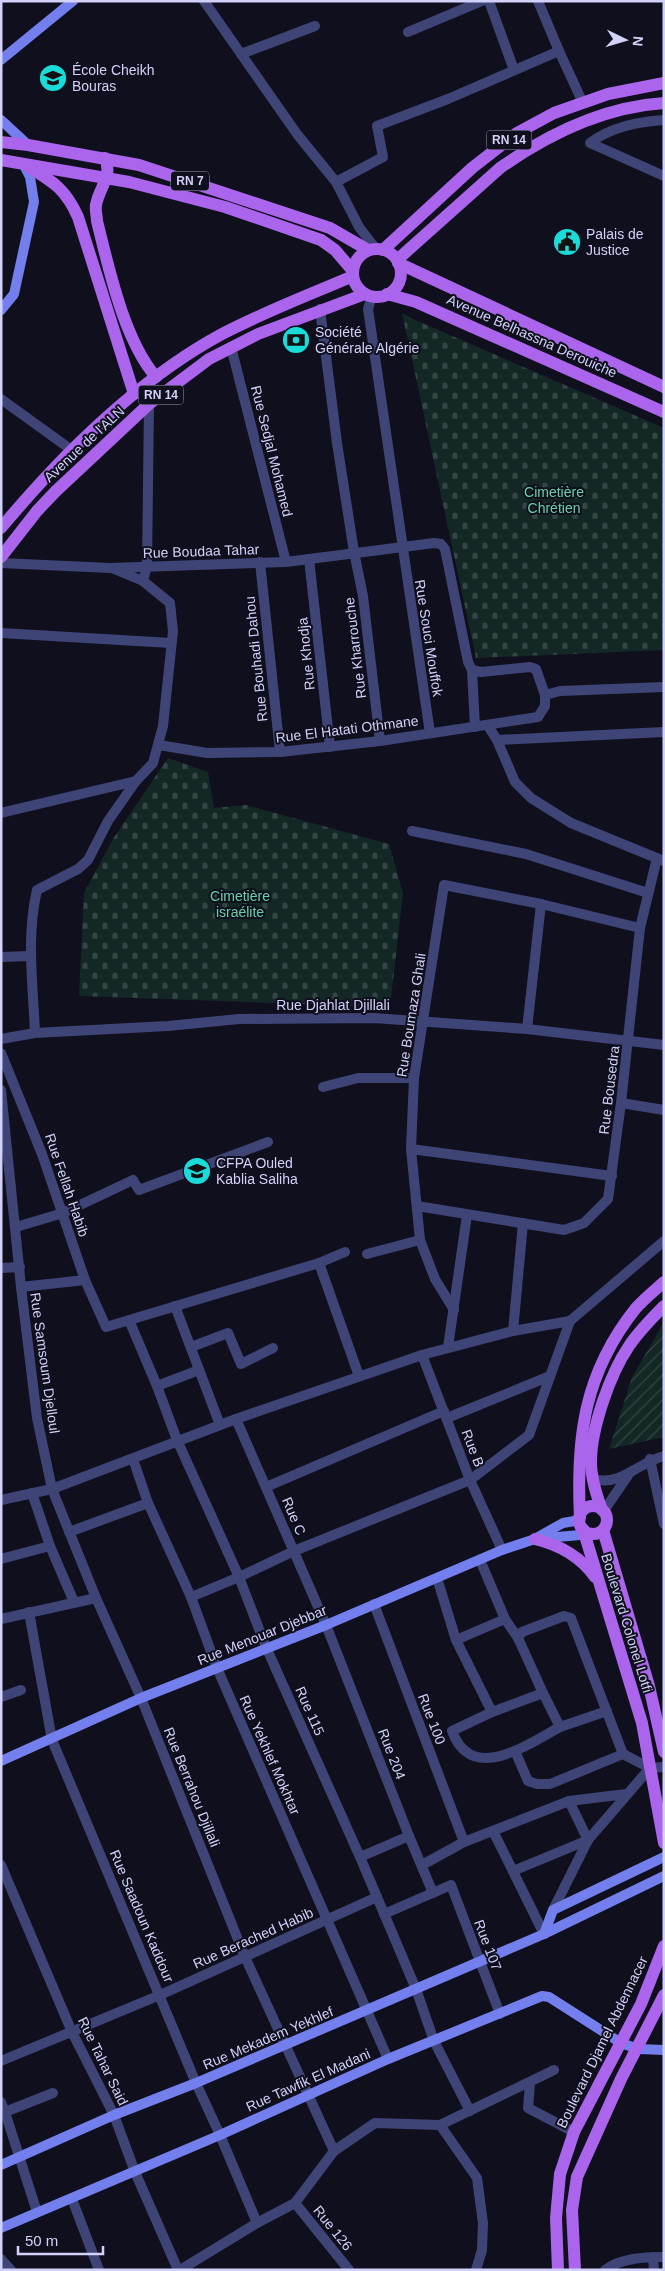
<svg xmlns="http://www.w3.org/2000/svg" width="665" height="2271" font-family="Arial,sans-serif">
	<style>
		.cemetery { fill: url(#cemetery-stones) }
		.garden { fill: url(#garden-furrows) }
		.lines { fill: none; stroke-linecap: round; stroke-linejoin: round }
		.street { stroke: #3f4477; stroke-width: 10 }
		.secondary { stroke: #747fee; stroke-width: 10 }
		.primary { stroke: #aa65ec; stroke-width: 12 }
		.labels { text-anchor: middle; stroke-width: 4; stroke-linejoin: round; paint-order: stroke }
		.shield { fill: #100f1e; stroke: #9797b7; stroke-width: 1 }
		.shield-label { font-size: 12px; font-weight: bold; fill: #d1d1f9 }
		.poi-label { font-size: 14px; fill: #d1d1f9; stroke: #100f1e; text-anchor: start }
		.street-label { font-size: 14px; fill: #d1d1f9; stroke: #100f1e }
		.park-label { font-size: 14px; fill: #67d0a9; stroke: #100f1e }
	</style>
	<defs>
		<pattern id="cemetery-stones" width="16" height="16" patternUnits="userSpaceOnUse" patternTransform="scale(1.25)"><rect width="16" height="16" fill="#132724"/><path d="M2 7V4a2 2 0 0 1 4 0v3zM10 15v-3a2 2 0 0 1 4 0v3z" fill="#344545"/></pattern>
		<pattern id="garden-furrows" width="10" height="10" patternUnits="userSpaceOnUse" patternTransform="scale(1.25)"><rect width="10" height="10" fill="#132724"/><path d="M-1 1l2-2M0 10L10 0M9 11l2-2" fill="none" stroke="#344545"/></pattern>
	</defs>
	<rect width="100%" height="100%" fill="#100f1e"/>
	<g class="cemetery">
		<polygon points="402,313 413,319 664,428 664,650 476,658"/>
		<polygon points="168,758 208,772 214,808 246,805 389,844 403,893 390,1007 79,996 84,893 113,839"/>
	</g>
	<polygon class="garden" points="664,1322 664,1437 609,1449 632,1377"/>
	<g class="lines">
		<g class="street">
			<polyline points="204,1 297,134 336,182 359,227 376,249"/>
			<polyline points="489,1 514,70"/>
			<polyline points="538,1 559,51"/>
			<polyline points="408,32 482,1"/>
			<polyline points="241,54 315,26"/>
			<path d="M664 120C637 122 611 127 590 143L664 176"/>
			<polyline points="336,182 383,157 377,126 448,99 559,51 583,103"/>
			<polyline points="372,296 368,309 430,733"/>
			<polyline points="320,309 337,443 354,552 363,596 380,741"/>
			<polyline points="231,347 286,562"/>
			<polyline points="1,399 73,451"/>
			<polyline points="309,559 330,747"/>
			<polyline points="260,562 280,752"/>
			<polyline points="1,563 110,568 286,562 434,543 441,544 445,549 468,662 472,670 481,672 530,667 536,669 545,695"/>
			<polyline points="143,581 147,566 149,404"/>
			<polyline points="1,633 171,643"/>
			<polyline points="472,670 475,727"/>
			<polyline points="488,726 497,740 515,782 531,798 571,823 664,861"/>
			<polyline points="497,740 664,732"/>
			<polyline points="159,745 207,753 280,752 380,741 538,717 545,706 545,695 560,691 664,687"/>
			<polyline points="1,813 136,781"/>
			<polyline points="412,831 526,854 648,893"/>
			<polyline points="1,957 31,956"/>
			<polyline points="527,1029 541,904"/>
			<path d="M35 1033C33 985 26 937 37 890L78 869 88 860 108 821 136 781 153 763 163 726 173 631 170 603 143 581 114 569"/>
			<polyline points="1,1039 35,1033 168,1026 239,1019 374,1018 527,1029 664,1045"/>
			<polyline points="1,1053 42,1154 85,1280 106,1327 319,1263 345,1252"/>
			<polyline points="323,1087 358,1078 414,1078"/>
			<polyline points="1,1090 21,1287 37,1418 52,1489 96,1598 141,1698 245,1957 334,2151"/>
			<polyline points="621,1103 664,1110"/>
			<polyline points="411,1149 612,1176"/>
			<polyline points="417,1206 564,1230 584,1223 608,1199 621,1103 640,928 657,858"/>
			<polyline points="16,1227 63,1213 133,1180 139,1190 268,1142"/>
			<polyline points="367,1254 420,1240"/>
			<polyline points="319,1263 359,1376"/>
			<polyline points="1,1268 20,1267"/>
			<polyline points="21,1287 85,1280"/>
			<polyline points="175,1306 220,1425"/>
			<polyline points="454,1310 435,1279 420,1240 411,1149 414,1078 444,885 541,904 640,928"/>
			<polyline points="129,1320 157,1386 177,1440 239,1577 266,1647 360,1857 416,1989 434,2041 470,2111"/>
			<polyline points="513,1331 523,1223"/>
			<polyline points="191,1347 228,1333 241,1364 273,1348"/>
			<polyline points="448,1347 467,1215"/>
			<polyline points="422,1355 470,1480 502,1550"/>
			<polyline points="157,1386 199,1370"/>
			<polyline points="447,1418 550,1376"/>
			<polyline points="236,1419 326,1625 409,1836 433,1893"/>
			<polyline points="133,1459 148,1503 191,1597 217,1668 388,2059"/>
			<polyline points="650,1459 664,1524"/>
			<path d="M593 1479C621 1487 638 1462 664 1456"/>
			<polyline points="266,1487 444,1411"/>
			<polyline points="32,1493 50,1546 74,1602"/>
			<polyline points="1,1500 52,1489 236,1419 422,1355 513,1331 570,1321 664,1241"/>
			<polyline points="603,1512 629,1474"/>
			<polyline points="69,1532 148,1503"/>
			<polyline points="1,1559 50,1546"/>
			<polyline points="480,1560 505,1619 518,1638"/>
			<polyline points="437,1578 456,1640 492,1712"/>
			<polyline points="191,1597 239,1577 294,1551 470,1480 529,1435 570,1321"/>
			<polyline points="374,1604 464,1842"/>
			<polyline points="29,1612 52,1740 196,2083 220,2135 257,2223"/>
			<polyline points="1,1619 96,1598"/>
			<polyline points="456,1640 505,1619"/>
			<polyline points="543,1693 560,1727 607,1711"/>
			<polyline points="1,1697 21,1690"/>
			<path d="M560 1727C528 1744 472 1785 452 1731L492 1712 543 1693 518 1638 522 1632 564 1616 571 1618 623 1754 650 1768 664 1767"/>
			<polyline points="515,1751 528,1781 537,1784 550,1784 623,1754"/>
			<polyline points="493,1831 544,1934"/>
			<polyline points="360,1857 409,1836"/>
			<polyline points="1,1865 72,2032 114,2115 135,2172 178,2270"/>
			<polyline points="422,1865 464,1842 569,1801 626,1794"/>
			<polyline points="513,1871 588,1840 569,1801"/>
			<polyline points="553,1910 588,1840 650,1768"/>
			<polyline points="384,1914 451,1885 500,2014"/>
			<polyline points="1,2061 160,1995 377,1897"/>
			<polyline points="530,2083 528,2108 574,2132"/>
			<polyline points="1,2102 5,2112"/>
			<polyline points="440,2125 477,2178 483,2223 482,2250 476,2270"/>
			<polyline points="72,2199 99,2270"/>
			<polyline points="295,2203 349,2270"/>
			<polyline points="37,2212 5,2112 53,2093"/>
			<polyline points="653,2257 654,2270"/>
			<polyline points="1,2259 11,2270"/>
			<polyline points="180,2270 257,2223 295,2203 334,2151 375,2123 440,2125 554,2070"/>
			<path d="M605 2270C621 2258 645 2257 664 2257"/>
		</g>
		<g class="secondary">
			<polyline points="1,60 73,1"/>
			<polyline points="1,120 28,145"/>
			<polyline points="1,310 14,294 34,202 30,177 23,163"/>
			<polyline points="538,1537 563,1523 580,1520"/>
			<polyline points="1,1761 141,1698 326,1625 502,1550 535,1539 591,1534"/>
			<polyline points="664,1857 553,1910 544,1934 664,1876"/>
			<polyline points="1,2165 114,2115 196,2083 544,1934"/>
			<polyline points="1,2228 220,2135 388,2059 542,1996 549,1997 621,2043 638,2049 664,2050"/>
		</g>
		<g class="primary">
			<polyline points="1,142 28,145 139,165 330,228 368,250"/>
			<path d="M105 158C113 177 99 187 96 205 95 210 97 216 97 221 109 269 124 340 156 377"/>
			<polyline points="1,160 129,182 225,207 321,240 335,250 353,271"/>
			<path d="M29 167C54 182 66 190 78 217L134 394"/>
			<circle cx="377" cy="273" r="24"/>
			<polyline points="383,250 472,168 517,133 554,113 608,94 664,83"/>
			<path d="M397 260 500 168C548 134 604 107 664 103"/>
			<polyline points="398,263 664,387"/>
			<polyline points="387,294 416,302 664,412"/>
			<path d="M1 528C62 455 137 380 222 334 264 312 309 295 353 276"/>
			<polyline points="1,557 37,511 56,491 149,404 209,359 258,334 365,294"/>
			<circle cx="593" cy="1520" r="14"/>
			<path d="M602 1510C596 1494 591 1478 591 1462 591 1428 610 1374 629 1346 639 1331 651 1319 664 1306"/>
			<path d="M580 1518C576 1437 584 1373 636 1308 644 1299 655 1290 664 1282"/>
			<polyline points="583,1529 642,1723 664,1843"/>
			<polyline points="603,1530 649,1686 664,1752"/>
			<path d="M535 1539C560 1545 580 1556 595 1577"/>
			<polyline points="558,2270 556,2218 560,2174 574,2132 641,2004 664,1946"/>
			<polyline points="575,2270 572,2210 577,2177 621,2079 664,1995"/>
		</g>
	</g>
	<defs>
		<symbol id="school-disc" viewBox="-11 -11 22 22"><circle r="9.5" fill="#1bdbd8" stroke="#100f1e"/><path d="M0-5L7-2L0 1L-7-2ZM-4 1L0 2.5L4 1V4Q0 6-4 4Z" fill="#111"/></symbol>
		<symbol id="civic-disc" viewBox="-11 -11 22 22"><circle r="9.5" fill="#1bdbd8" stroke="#100f1e"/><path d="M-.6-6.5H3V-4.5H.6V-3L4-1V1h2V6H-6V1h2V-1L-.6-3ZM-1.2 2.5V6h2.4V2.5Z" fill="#111"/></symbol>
		<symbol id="bank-disc" viewBox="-11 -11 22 22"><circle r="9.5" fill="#1bdbd8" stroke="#100f1e"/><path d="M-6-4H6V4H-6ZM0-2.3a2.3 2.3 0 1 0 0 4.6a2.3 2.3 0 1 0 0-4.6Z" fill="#111"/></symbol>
		<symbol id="university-disc" viewBox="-11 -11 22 22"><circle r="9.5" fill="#1bdbd8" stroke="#100f1e"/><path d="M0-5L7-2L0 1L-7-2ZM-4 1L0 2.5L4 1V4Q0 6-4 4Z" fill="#111"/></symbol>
	</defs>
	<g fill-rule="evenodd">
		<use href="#school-disc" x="37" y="62" width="32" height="32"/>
		<use href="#civic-disc" x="551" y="226" width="32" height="32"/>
		<use href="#bank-disc" x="280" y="324" width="32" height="32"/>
		<use href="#university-disc" x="181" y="1155" width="32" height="32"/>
	</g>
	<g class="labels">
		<g class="shield">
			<rect x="486.5" y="130.5" width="45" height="19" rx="4"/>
			<rect x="171" y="171.5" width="38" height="19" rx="4"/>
			<rect x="138.5" y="385.5" width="45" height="19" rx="4"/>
		</g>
		<g class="shield-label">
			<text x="509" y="144">RN 14</text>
			<text x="190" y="185">RN 7</text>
			<text x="161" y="399">RN 14</text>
		</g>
		<g class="poi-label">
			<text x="72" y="75">École Cheikh<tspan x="72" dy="16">Bouras</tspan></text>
			<text x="586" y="239">Palais de<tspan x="586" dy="16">Justice</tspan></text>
			<text x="315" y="337">Société<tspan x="315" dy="16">Générale Algérie</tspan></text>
			<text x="216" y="1168">CFPA Ouled<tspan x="216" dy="16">Kablia Saliha</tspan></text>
		</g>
		<g class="street-label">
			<text transform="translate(532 336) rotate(24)" y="5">Avenue Belhassna Derouiche</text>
			<text transform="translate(84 444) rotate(-43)" y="5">Avenue de l'ALN</text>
			<text transform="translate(272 451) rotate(76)" y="5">Rue Sedjal Mohamed</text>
			<text transform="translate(201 551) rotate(-2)" y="5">Rue Boudaa Tahar</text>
			<text transform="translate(429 638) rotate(81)" y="5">Rue Souci Mouffok</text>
			<text transform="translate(355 648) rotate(-97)" y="5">Rue Kharrouche</text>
			<text transform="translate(306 654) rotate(-96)" y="5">Rue Khodja</text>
			<text transform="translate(256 659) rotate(-96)" y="5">Rue Bouhadi Dahou</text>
			<text transform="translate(347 729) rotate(-7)" y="5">Rue El Hatati Othmane</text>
			<text x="333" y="1010">Rue Djahlat Djillali</text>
			<text transform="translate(411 1015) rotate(-81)" y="5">Rue Boumaza Ghali</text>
			<text transform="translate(609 1090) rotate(-83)" y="5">Rue Bousedra</text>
			<text transform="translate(67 1185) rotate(71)" y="5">Rue Fellah Habib</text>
			<text transform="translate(45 1363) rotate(82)" y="5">Rue Samsoum Djelloul</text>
			<text transform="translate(473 1448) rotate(69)" y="5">Rue B</text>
			<text transform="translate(294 1516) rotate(67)" y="5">Rue C</text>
			<text transform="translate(627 1623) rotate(73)" y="5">Boulevard Colonel Lotfi</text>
			<text transform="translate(262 1635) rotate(-22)" y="5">Rue Menouar Djebbar</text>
			<text transform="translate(310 1711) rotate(66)" y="5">Rue 115</text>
			<text transform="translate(432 1719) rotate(69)" y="5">Rue 100</text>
			<text transform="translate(392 1754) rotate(69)" y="5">Rue 204</text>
			<text transform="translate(270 1755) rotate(66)" y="5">Rue Yekhlef Mokhtar</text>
			<text transform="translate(192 1787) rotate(68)" y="5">Rue Berrahou Djillali</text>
			<text transform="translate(142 1916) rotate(67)" y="5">Rue Saadoun Kaddour</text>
			<text transform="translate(253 1938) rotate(-24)" y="5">Rue Berached Habib</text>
			<text transform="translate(488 1945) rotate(69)" y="5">Rue 107</text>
			<text transform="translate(268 2038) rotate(-23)" y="5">Rue Mekadem Yekhlef</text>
			<text transform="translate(602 2042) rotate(-64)" y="5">Boulevard Djamel Abdennacer</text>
			<text transform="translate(103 2061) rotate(64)" y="5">Rue Tahar Said</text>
			<text transform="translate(308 2080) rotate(-24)" y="5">Rue Tawfik El Madani</text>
			<text transform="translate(333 2228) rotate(51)" y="5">Rue 126</text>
		</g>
		<g class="park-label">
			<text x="554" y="497">Cimetière<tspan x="554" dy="16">Chrétien</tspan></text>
			<text x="240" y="901">Cimetière<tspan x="240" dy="16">israélite</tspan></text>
		</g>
	</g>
	<rect width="665" height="2271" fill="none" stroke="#d1d1f9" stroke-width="5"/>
	<g transform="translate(625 40) rotate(95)" stroke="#100f1e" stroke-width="4" paint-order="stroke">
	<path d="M0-4L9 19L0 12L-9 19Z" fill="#d1d1f9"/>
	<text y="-8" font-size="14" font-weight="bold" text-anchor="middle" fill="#d1d1f9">N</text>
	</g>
	<path d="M18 2246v8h85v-8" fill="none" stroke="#d1d1f9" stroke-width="2.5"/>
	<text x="25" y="2246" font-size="15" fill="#d1d1f9" stroke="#100f1e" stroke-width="4" paint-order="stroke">50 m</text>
</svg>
